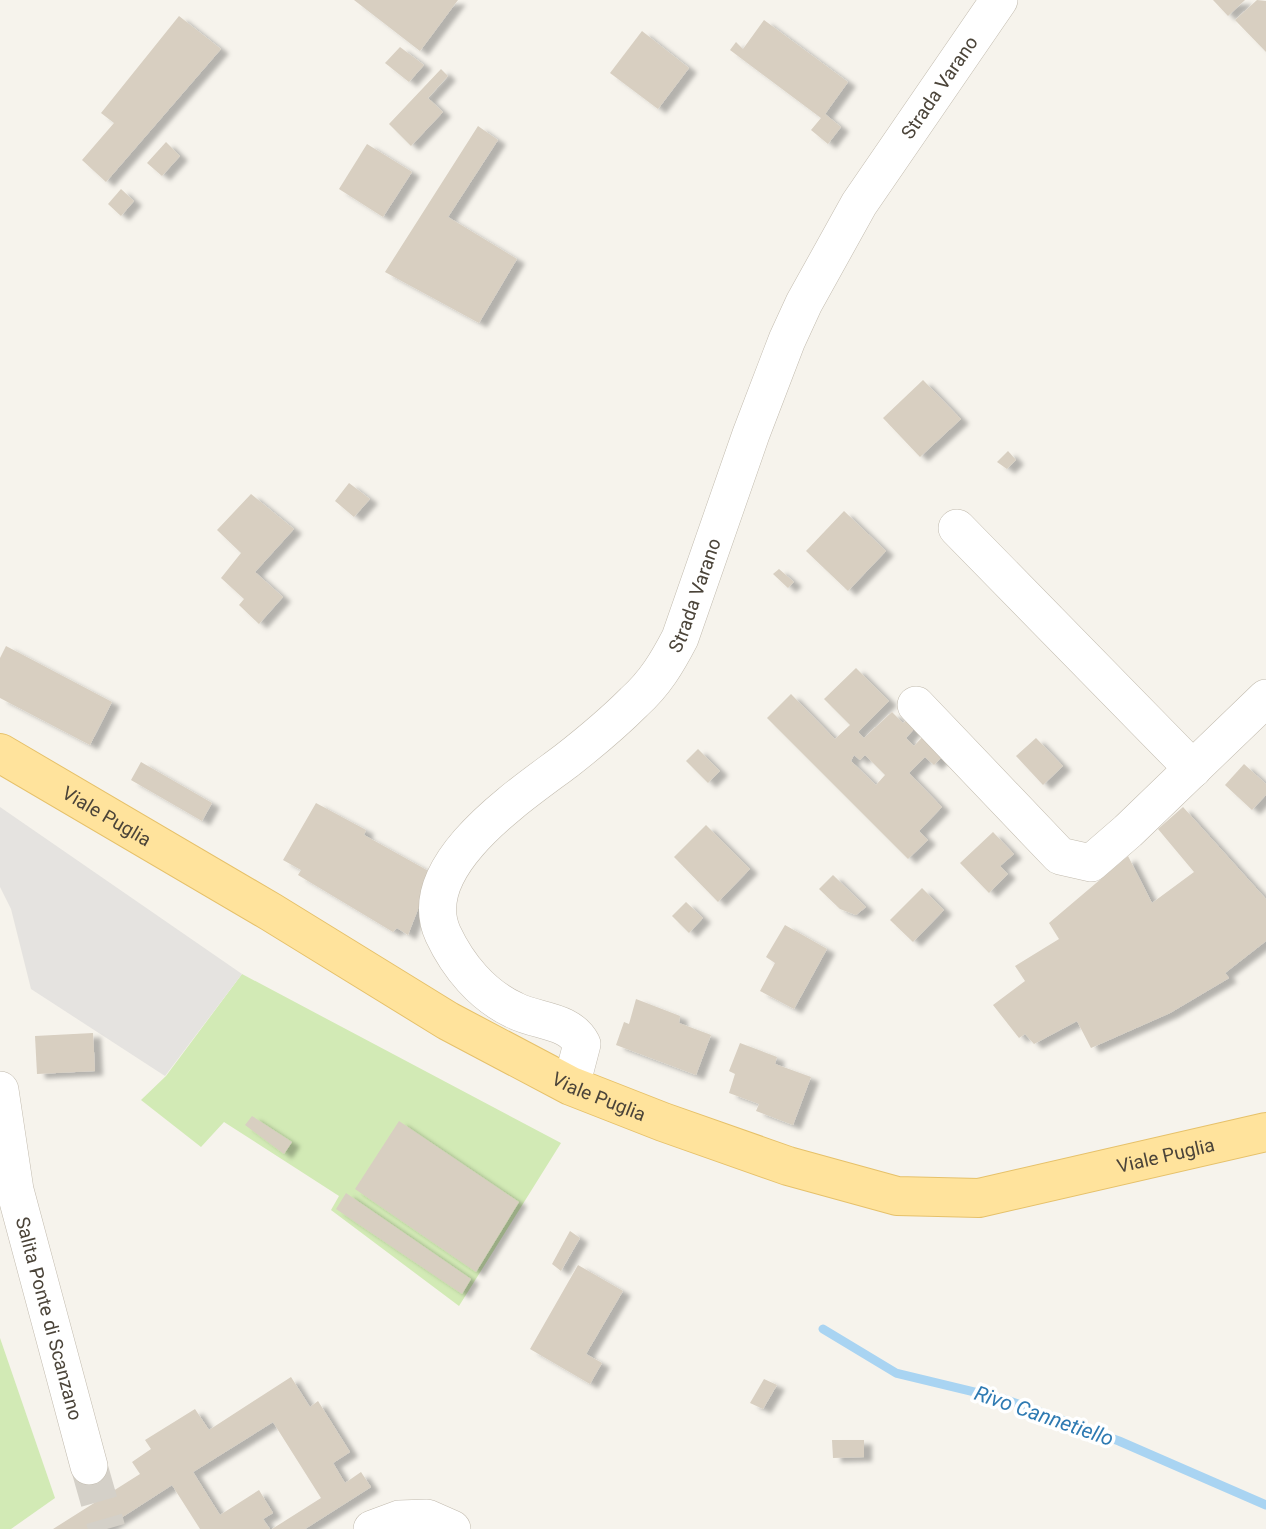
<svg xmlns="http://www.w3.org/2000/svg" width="1266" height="1529" font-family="Roboto,sans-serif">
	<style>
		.green { fill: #d2eab5 }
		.parking { fill: #e5e3e0 }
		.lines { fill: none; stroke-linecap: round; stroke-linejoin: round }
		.stream { stroke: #a9d4f2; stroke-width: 9 }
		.building { fill: #d8cfc1; fill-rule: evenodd; filter: url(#shadow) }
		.minor-tunnel { stroke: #d4d0c8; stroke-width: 37; stroke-dasharray: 37 18; stroke-linecap: butt }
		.minor-casing { stroke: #c2bbae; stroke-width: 38 }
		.major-casing { stroke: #e6c16a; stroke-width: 40 }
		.minor { stroke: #fff; stroke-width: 37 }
		.major { stroke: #ffe39c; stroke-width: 38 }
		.labels { text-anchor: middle; stroke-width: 7; stroke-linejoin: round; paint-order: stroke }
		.street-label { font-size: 19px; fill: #4b4439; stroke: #fff }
		.water-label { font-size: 21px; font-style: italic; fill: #2e7ab2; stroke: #fff }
	</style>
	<defs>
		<filter id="shadow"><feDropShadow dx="8" dy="4.5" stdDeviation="2" flood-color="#0004"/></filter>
	</defs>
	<rect width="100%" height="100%" fill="#f6f3ec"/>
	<g class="green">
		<polygon points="242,974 561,1143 459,1306 331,1210 339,1196 224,1122 201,1147 141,1100 166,1076"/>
		<polygon points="0,1338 55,1498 11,1529 0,1529"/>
	</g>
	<polygon class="parking" points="0,807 242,974 165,1076 31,989 11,909 0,887"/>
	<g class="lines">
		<polyline class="stream" points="823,1329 896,1373 1004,1399 1119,1441 1266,1505"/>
	</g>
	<g class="building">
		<polygon points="354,0 458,0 420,51"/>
		<polygon points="1213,0 1245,0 1228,16"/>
		<polygon points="1257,0 1266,1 1266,52 1235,20"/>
		<polygon points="179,16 221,49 106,182 82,160 114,123 101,113"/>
		<polygon points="764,20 848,82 825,114 841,127 828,144 811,130 821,118 730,50 736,42 743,49"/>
		<polygon points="642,31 689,68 658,109 610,73"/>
		<polygon points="400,47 424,65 409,82 385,63"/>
		<polygon points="441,69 448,76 428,98 443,112 411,146 389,124"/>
		<polygon points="478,126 498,140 448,217 517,259 479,323 385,272"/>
		<polygon points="166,142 180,156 162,176 147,163"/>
		<polygon points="367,144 412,172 383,217 339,189"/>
		<polygon points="121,189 134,201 121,216 108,204"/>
		<polygon points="923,380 961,419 920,457 883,418"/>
		<polygon points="1008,451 1016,460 1007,469 997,462"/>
		<polygon points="349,483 370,499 354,517 335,501"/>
		<polygon points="251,494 294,529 255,572 283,597 259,624 239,605 244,599 221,578 241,553 217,530"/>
		<polygon points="844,511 886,551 848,591 806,551"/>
		<polygon points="779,569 794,582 788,588 773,574"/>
		<polygon points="6,646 112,702 90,745 0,698 0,658"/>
		<path d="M856 668 889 701 858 732 864 738 892 712 903 723 906 721 914 729 906 738 914 746 930 729 950 749 934 765 925 757 909 773 942 807 919 831 928 840 908 859 767 718 791 694 835 739 850 725 824 699ZM854 755 860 760 865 755 885 775 876 785 851 761Z"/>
		<polygon points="1036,738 1063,766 1043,785 1016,756"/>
		<polygon points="698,749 720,771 708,783 686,761"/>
		<polygon points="141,762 212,803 202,821 131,780"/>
		<polygon points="1244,764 1266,784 1266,795 1252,810 1225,785"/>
		<polygon points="316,803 366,830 364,835 432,873 408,935 397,928 393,932 298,875 301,870 283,860"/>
		<polygon points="1183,807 1266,899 1266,941 1225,973 1229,978 1170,1013 1091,1048 1077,1021 1034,1044 1025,1034 1019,1038 993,1005 1025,981 1015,966 1059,939 1049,923 1128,856 1152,903 1194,872 1158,829"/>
		<polygon points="706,825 750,869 718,902 674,857"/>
		<polygon points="993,832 1014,854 1000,866 1008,874 989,893 960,863"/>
		<polygon points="833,875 866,907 856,915 840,909 819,889"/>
		<polygon points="922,888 944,910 913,942 890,920"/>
		<polygon points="686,902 703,918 689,933 672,916"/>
		<polygon points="785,925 827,949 794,1009 760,991 775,963 766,957"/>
		<polygon points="636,999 680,1016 679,1023 711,1035 696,1075 616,1045 624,1022 629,1024"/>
		<polygon points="93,1033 95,1071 37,1074 35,1036"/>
		<polygon points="740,1043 777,1057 775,1064 811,1077 793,1125 756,1111 759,1104 729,1093 735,1074 729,1071"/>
		<polygon points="252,1116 292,1142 284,1154 245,1125"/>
		<polygon points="399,1121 519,1202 476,1272 355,1189"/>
		<polygon points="346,1193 471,1279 462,1294 336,1209"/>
		<polygon points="570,1231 580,1238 561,1271 552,1264"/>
		<polygon points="578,1265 623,1291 586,1354 602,1363 590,1384 530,1349"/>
		<polygon points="291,1377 310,1407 318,1401 350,1452 333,1463 345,1483 361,1472 371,1487 305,1529 272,1529 321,1498 273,1422 193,1472 220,1515 259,1490 273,1513 263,1519 270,1529 200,1529 172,1485 104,1529 53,1529 140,1474 132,1462 151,1449 145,1440 195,1409 209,1430"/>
		<polygon points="764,1379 777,1385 763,1409 750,1403"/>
		<polygon points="832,1440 864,1440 864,1457 833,1458"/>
	</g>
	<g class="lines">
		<polyline class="minor-tunnel" points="89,1466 107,1529"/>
		<defs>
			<g id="minor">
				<polyline points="957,528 1193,769"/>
				<polyline points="916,705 1060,856 1091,863 1128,831 1266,698"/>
				<path id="s1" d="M571 1086 582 1044C569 1019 537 1022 514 1010 482 995 458 966 443 934 412 866 521 795 566 761 589 743 613 723 634 702 655 683 667 663 680 638L751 434 787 340 804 303 859 204 999 0"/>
				<path id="s2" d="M0 1090 15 1190 89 1466"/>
				<polyline points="372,1529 399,1519 427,1518 452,1529"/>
			</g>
			<g id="major">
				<path id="s3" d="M0 753 271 912 448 1021 571 1086 663 1122 788 1166 897 1196 979 1198 1266 1132"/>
			</g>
		</defs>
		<use href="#minor" class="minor-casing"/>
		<use href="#major" class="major-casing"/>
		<use href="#minor" class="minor"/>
		<use href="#major" class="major"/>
	</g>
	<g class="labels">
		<g class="street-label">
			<text dy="7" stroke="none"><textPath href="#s1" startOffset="1237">Strada Varano</textPath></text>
			<text dy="7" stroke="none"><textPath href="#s1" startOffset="670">Strada Varano</textPath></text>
			<text dy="7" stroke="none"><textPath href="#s3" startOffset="124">Viale Puglia</textPath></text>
			<text dy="7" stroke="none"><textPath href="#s3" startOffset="691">Viale Puglia</textPath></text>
			<text dy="7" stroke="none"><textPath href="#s3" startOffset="1279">Viale Puglia</textPath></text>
			<text dy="7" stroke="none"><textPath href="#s2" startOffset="234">Salita Ponte di Scanzano</textPath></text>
		</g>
		<g class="water-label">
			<text transform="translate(1044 1416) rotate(19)" y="7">Rivo Cannetiello</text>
		</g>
	</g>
</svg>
